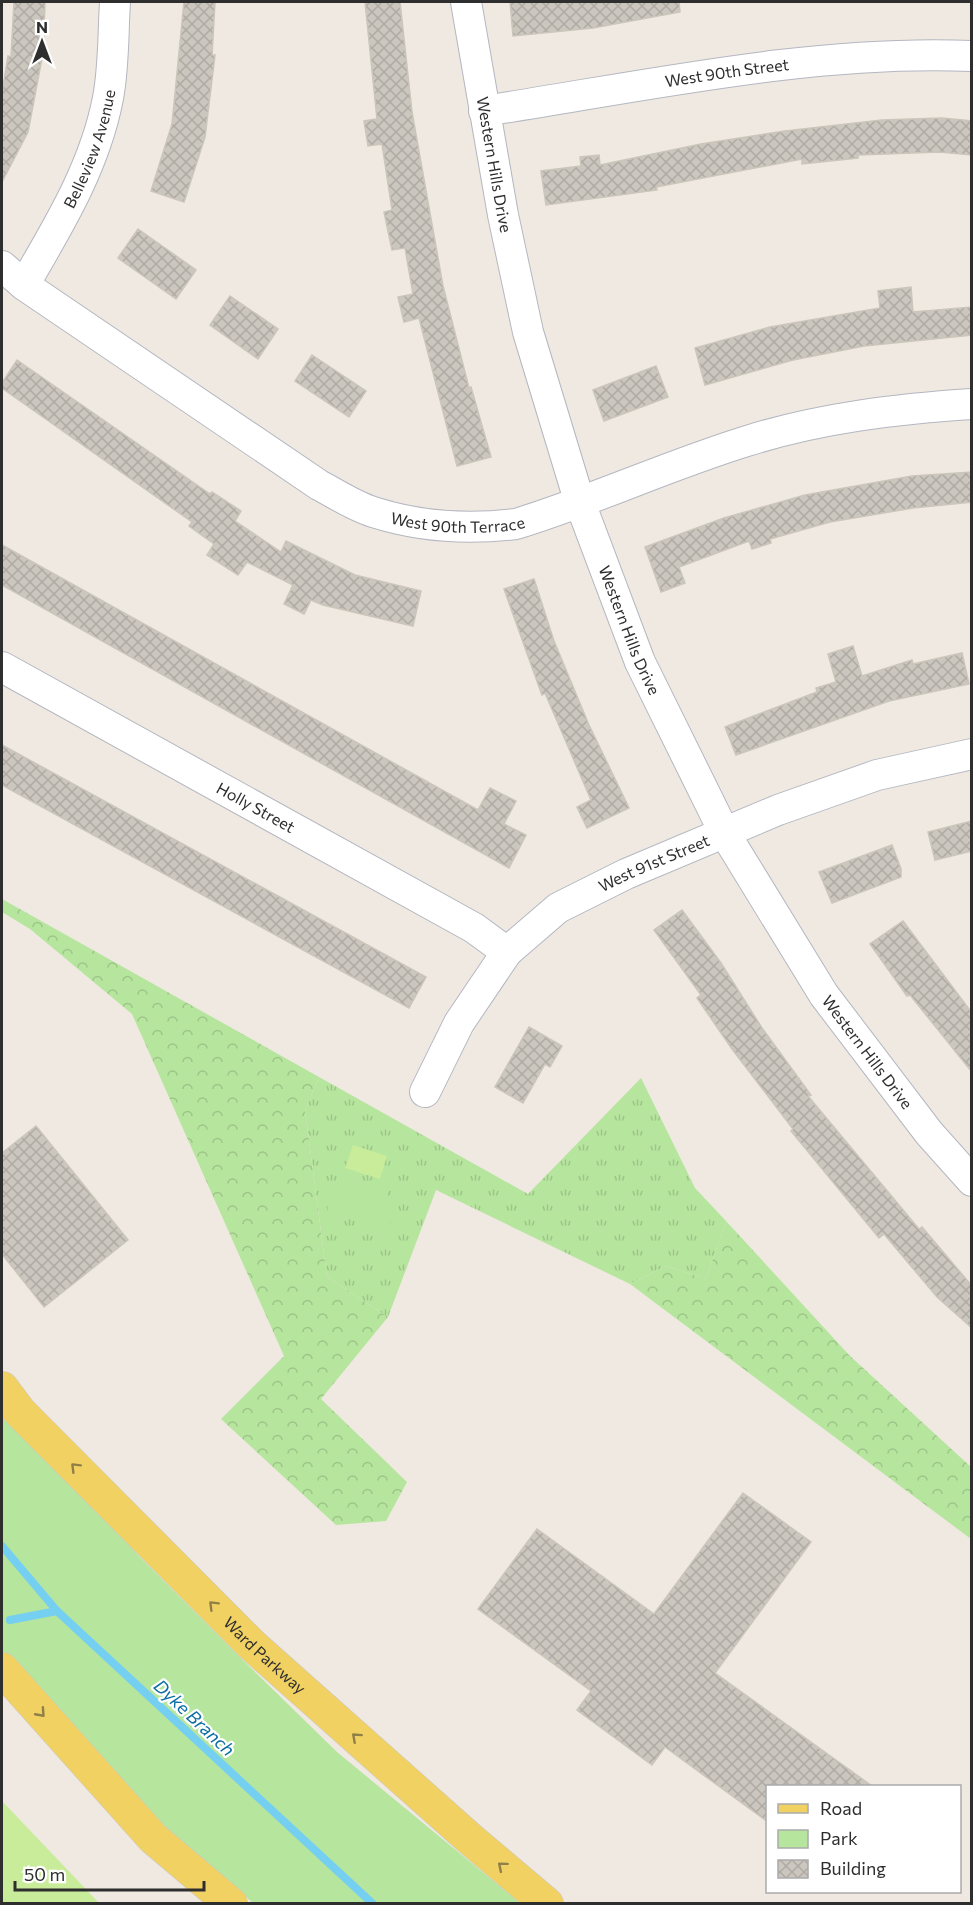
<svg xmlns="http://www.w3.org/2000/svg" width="973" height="1905" font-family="Commissioner,sans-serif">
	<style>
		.grass { fill: url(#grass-tufts) }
		.forest { fill: url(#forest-crowns) }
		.park { fill: #b6e59e }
		.pitch { fill: #c9ec9a }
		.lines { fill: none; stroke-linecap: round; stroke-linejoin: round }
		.stream { stroke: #75cff0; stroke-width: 8 }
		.building { fill: url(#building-cross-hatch); stroke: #cbc5ba; stroke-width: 1.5 }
		.street-casing { stroke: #b4b7c1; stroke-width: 32 }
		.primary-casing { stroke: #c9c9c9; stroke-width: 34 }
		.street { stroke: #fff; stroke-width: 30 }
		.primary { stroke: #f2d163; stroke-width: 33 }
		.oneway { stroke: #908048 }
		.labels { text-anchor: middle; stroke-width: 4.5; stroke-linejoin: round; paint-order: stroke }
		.street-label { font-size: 16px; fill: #2e2e2e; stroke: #fff }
		.water-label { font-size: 18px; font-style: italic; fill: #0d6fa3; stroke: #fff }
	</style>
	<defs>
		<pattern id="grass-tufts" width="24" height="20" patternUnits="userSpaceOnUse" patternTransform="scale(1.5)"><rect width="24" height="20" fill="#b6e59e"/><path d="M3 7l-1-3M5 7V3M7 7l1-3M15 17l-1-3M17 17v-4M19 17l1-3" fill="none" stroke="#9dc588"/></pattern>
		<pattern id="forest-crowns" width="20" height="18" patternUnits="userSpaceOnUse" patternTransform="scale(1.5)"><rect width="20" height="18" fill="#b6e59e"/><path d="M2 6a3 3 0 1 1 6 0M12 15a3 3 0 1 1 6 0" fill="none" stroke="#9dc588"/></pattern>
		<pattern id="building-cross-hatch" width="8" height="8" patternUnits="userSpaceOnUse" patternTransform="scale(1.5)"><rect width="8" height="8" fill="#cbc7bf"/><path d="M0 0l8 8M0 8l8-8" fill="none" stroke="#afaba4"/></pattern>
	</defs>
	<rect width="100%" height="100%" fill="#efe9e1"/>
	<polygon class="grass" points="319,1077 528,1194 641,1078 695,1188 726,1221 706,1279 666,1266 630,1284 436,1190 388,1317 327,1277 305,1110"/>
	<g class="forest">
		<polygon points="2,899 319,1077 305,1110 327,1277 388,1317 321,1399 407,1482 386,1521 336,1525 221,1419 284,1356 132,1014 30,929 2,912"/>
		<polygon points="726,1221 850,1356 971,1467 971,1539 630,1284 666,1266 706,1279"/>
	</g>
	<g class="park">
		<polygon points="387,1182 391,1229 365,1231 363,1210 328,1213 326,1187"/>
		<polygon points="2,1401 139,1556 249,1666 337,1752 520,1903 253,1903 161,1825 2,1654"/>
	</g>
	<g class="pitch">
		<polygon points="353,1145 387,1156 380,1179 345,1168"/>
		<polygon points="2,1801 99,1903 2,1903"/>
	</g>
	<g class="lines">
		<g class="stream">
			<polyline points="2,1546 57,1611 373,1904"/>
			<polyline points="10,1620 57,1611"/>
		</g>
	</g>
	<g class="building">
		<polygon points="14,2 45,2 43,53 28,132 2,182 2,93 8,56 11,57"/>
		<polygon points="184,2 215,2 212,55 215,55 205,137 184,202 151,191 172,124"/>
		<polygon points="365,2 400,2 412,112 443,286 469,388 471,387 491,457 457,466 419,318 404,322 398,297 413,294 405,248 392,250 384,212 392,210 382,144 368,146 364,121 377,119"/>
		<polygon points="510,2 679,2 680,12 593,28 513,36"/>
		<polygon points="942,118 972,121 972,155 939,152 858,155 858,158 802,164 802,159 656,187 657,190 546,205 541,171 581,166 580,157 599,155 600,165 701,144 785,131 882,120"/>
		<polygon points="138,229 196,270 176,299 118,258"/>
		<polygon points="911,287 913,312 972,307 972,335 864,346 793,360 705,385 695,348 770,327 880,308 878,291"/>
		<polygon points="230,296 278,329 258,359 210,325"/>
		<polygon points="312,355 366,391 349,417 295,381"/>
		<polygon points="17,360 210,494 212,492 241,511 235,521 281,552 286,541 355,575 421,591 413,626 323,605 311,600 304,614 284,604 293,585 247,562 238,575 207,555 214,544 189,526 192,522 2,388 2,383"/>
		<polygon points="656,366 668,397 604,421 593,390"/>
		<polygon points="972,472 972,502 913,508 830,522 770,539 771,543 752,549 749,541 679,567 685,583 661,592 645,547 724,518 805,495 912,476"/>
		<polygon points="2,545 478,810 490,788 516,801 504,824 526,835 509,868 2,585"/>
		<polygon points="534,579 554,641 589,725 629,808 587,828 577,807 591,800 545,693 542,695 504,589"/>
		<polygon points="853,646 862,676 912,660 913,664 962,653 969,684 889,701 736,755 725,727 817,692 816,688 836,682 828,654"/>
		<polygon points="2,745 426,977 409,1008 2,785"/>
		<polygon points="972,821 972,851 935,860 928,832"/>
		<polygon points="892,845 901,869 901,877 832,903 819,872"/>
		<polygon points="682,910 721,963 762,1028 811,1095 808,1096 919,1229 922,1227 972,1286 972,1328 937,1297 884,1234 879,1238 791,1131 793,1129 732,1049 697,998 701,995 654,930"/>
		<polygon points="903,921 972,1013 972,1072 910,995 907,996 870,944"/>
		<polygon points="529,1027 562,1046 550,1067 545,1064 523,1103 495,1087"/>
		<polygon points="36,1126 128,1240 44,1307 2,1254 2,1153"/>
		<polygon points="743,1493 811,1542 715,1673 872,1786 768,1786 768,1822 665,1747 652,1765 577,1710 591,1691 478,1609 537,1529 654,1614"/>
	</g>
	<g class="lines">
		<defs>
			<g id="street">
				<path id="s1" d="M466 2 503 215 528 332 579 500 640 662 724 832 824 995 929 1133 972 1181"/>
				<path id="s2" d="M484 111C640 87 814 49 972 56"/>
				<path id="s3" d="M2 266 24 285 319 485C336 494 354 506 373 512 420 527 467 530 516 524 594 500 669 465 747 441 820 418 896 409 972 404"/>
				<path id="s4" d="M24 285C59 225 95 166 108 98 114 67 113 33 115 2"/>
				<path id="s5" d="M2 667 474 928 507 952"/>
				<path id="s6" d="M425 1092 459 1023 507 952 558 908 626 874 778 810 877 775 972 754"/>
			</g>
			<g id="primary">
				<path id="s7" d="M2 1388 20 1412 252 1645 469 1838 547 1904"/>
				<polyline points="2,1669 153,1838 231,1904"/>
			</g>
		</defs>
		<use href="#street" class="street-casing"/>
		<use href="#primary" class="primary-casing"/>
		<use href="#street" class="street"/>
		<use href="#primary" class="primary"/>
	</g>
	<defs><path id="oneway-chevron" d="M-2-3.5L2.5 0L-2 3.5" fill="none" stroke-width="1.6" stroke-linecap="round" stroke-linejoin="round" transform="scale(1.5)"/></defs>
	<g class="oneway">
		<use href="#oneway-chevron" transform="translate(75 1467) rotate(-135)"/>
		<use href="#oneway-chevron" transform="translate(213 1605) rotate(-135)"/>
		<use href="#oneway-chevron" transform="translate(41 1713) rotate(48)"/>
		<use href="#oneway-chevron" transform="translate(356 1737) rotate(-138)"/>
		<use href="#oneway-chevron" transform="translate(502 1866) rotate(-140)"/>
	</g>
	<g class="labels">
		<g class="street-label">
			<text dy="6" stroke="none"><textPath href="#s2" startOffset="246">West 90th Street</textPath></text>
			<text dy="6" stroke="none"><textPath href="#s4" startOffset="152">Belleview Avenue</textPath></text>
			<text dy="6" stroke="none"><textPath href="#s1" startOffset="165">Western Hills Drive</textPath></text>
			<text dy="6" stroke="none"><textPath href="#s3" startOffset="532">West 90th Terrace</textPath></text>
			<text dy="6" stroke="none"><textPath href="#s1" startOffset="651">Western Hills Drive</textPath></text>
			<text dy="6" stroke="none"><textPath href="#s5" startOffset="290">Holly Street</textPath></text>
			<text dy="6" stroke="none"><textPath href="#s6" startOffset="336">West 91st Street</textPath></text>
			<text dy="6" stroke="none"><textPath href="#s1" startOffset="1137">Western Hills Drive</textPath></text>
			<text dy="6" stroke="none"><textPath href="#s7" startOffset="375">Ward Parkway</textPath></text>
		</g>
		<g class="water-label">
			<text transform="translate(194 1718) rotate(43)" y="6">Dyke Branch</text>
		</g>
	</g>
	<rect width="973" height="1905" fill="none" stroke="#2e2e2e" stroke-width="6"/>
	<rect x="766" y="1785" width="195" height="108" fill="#ffffff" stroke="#ababab" stroke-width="1.5"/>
	<rect x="778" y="1804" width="30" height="9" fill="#f2d163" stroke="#ababab" stroke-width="1.5"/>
	<text x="820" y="1815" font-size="18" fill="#2e2e2e">Road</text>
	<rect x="778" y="1830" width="30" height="18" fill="#b6e59e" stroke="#ababab" stroke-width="1.5"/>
	<text x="820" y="1845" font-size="18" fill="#2e2e2e">Park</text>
	<rect x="778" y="1860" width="30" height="18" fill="url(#building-cross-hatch)" stroke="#ababab" stroke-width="1.5"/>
	<text x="820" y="1875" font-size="18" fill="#2e2e2e">Building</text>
	<g transform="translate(42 42)" stroke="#ffffff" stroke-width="4.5" paint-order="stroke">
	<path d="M0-4.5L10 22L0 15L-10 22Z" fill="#2e2e2e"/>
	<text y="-9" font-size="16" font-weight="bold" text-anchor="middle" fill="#2e2e2e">N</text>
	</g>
	<path d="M15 1881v9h189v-9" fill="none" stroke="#2e2e2e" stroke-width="3"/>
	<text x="24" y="1881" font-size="18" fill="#2e2e2e" stroke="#ffffff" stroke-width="4.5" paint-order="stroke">50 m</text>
</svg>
